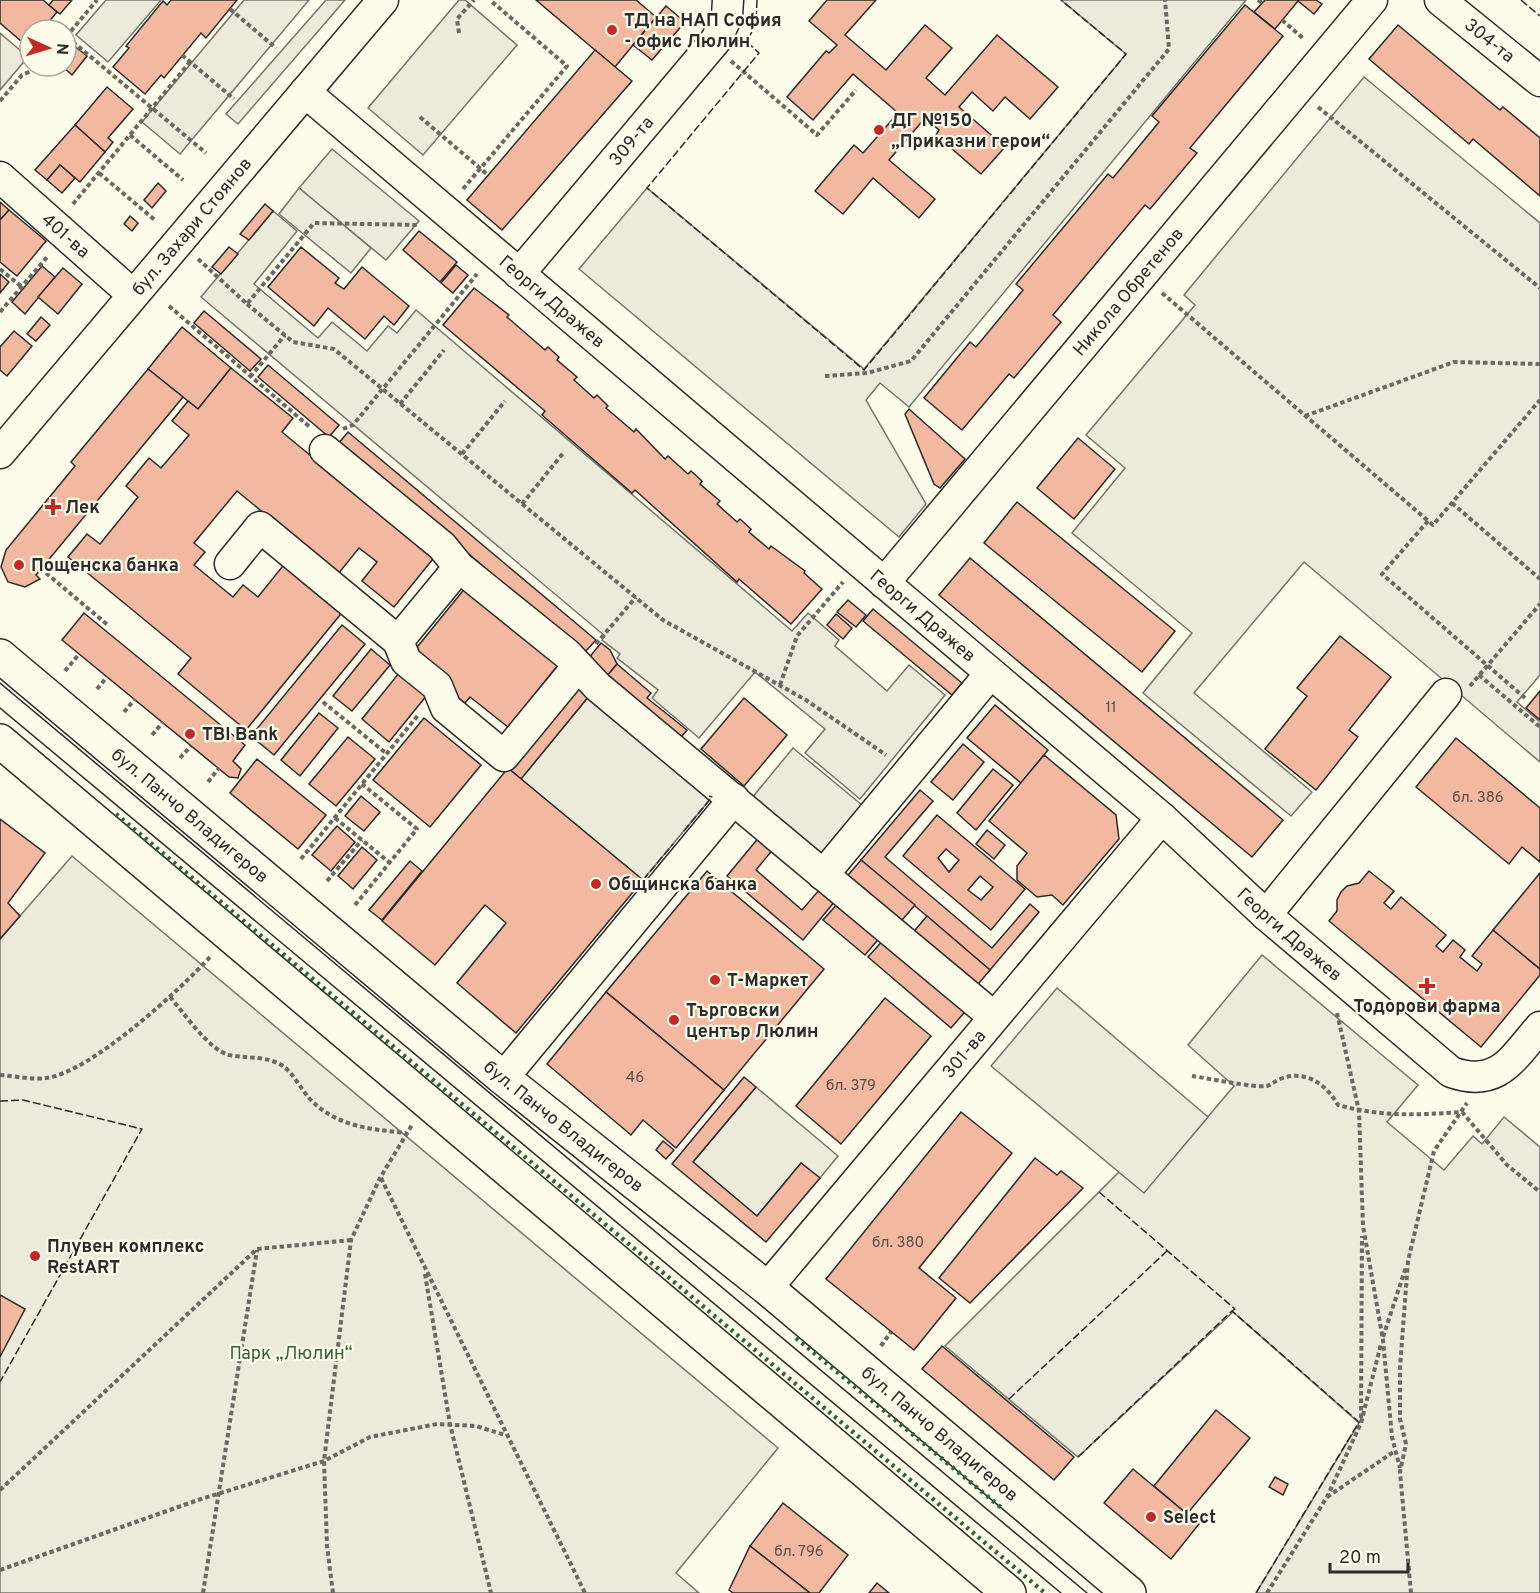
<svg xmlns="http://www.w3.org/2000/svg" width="1540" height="1593" font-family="Overpass,sans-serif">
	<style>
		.green { fill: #ecebdb; stroke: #74746e; stroke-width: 1.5 }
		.parking { fill: #eceadb; stroke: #74746e; stroke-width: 1.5 }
		.building { fill: #f2b8a0; stroke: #2b2b2b; stroke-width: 1.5; fill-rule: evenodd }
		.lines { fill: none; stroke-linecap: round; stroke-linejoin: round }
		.minor-casing { stroke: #2b2b2b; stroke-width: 33 }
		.major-casing { stroke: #2b2b2b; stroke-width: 36 }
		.path { stroke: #6a6964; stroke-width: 4; stroke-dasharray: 4.5 3; stroke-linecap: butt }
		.minor { stroke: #fdfbea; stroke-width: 30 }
		.major { stroke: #fdfbea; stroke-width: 33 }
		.tram { stroke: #2b2b2b; stroke-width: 1.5 }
		.hedge { stroke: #34623c; stroke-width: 4.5; stroke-dasharray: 3 4.5; stroke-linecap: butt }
		.fence { stroke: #2b2b2b; stroke-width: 1.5; stroke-dasharray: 8 3; stroke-linecap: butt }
		.poi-dot { fill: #c62828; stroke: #fdfbea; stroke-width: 2 }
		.labels { text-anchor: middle; stroke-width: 4.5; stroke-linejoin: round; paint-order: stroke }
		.number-label { font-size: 15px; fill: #5d4e48 }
		.poi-label { font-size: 18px; font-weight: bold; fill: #2b2b2b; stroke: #fdfbea; text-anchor: start }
		.street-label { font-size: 18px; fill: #2b2b2b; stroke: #fdfbea }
		.park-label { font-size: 18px; fill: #34623c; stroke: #fdfbea }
	</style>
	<rect width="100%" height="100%" fill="#fdfbea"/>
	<g class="green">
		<polygon points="106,0 161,0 108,62 76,35"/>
		<polygon points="244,0 309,0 180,154 142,122"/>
		<polygon points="1061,0 1246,0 909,407 880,383 866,400 926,504 899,537 579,269 647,188 864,369 1126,54"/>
		<polygon points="0,33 28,57 0,90"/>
		<polygon points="1364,77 1540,223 1540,675 1517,702 1540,722 1540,762 1304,562 1194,693 1312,792 1291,816 1143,693 1192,633 1072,533 1125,468 1086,435 1195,305 1184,295"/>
		<polygon points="332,149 419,221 386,260 299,188"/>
		<polygon points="273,211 297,231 254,284 318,338 332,322 367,351 388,326 397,333 416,310 792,631 808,613 839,640 835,646 887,691 909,665 945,695 860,799 805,753 825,729 755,672 699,738 652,698 658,690 617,658 620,654 602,640 605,636 201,297"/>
		<polygon points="72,856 778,1448 676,1573 699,1593 0,1593 0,939"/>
		<polygon points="1262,955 1418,1085 1387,1122 1444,1170 1473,1136 1482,1144 1504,1117 1540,1147 1540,1593 1256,1593 1359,1423 1233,1312 1078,1457 945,1346 1119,1172 1144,1192 1234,1086 1188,1045"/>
	</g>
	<g class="parking">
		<polygon points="326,0 345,0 238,124 226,114"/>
		<polygon points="459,0 465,0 517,45 423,155 368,108"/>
		<polygon points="299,188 371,248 351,273 279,214"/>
		<polygon points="589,696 712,797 643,880 521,779"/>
		<polygon points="793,748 862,805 820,856 751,799"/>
		<polygon points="1057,988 1208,1117 1144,1193 991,1066"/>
		<polygon points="756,1087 838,1156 820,1178 801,1163 757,1216 693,1162"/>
	</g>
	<g class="building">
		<polygon points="0,0 43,0 57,12 42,30 30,30 28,47 0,23"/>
		<polygon points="53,0 72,0 60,14 49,5"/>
		<polygon points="171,0 237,0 206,38 201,33 164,78 161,75 145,94 113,67 129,48 126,46 163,1 167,5"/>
		<polygon points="536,0 636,0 656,17 615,67"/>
		<polygon points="827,0 876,0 845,35 886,70 925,25 952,48 926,78 945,95 997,35 1058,87 1030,119 1005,97 993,111 972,92 959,107 1005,147 981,174 936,135 939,130 925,118 889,160 935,199 919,218 873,178 843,214 815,191 854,145 863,153 898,113 853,74 813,120 787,97 826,51 829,53 837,45 809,21"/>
		<polygon points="1265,0 1316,0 1322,4 1314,14 1298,1 1275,29 1254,12"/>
		<polygon points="1245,5 1283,36 1190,148 1197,153 1150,209 1145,205 1053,315 1061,322 1014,378 1009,374 962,430 924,398 970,342 976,347 1023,290 1016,284 1108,174 1113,178 1159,122 1152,116"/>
		<polygon points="666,6 685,22 652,60 633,45"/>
		<polygon points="1398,25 1500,110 1503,107 1540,138 1540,196 1473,139 1469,144 1369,59"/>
		<polygon points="72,44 87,56 72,75 62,66 66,66 66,51"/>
		<polygon points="595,50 632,81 502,230 467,200"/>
		<polygon points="107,87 133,109 108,138 113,142 105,152 75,125"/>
		<polygon points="75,125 105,152 80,182 60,165 47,180 35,170"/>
		<polygon points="60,165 75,178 62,193 47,180"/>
		<polygon points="158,183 166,191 152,208 144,200"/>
		<polygon points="0,202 9,210 0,220"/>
		<polygon points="265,204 273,211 249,240 240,234"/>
		<polygon points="9,210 46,241 17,276 0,262 0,220"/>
		<polygon points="130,216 138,223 132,231 124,224"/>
		<polygon points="419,231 457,262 440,282 403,250"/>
		<polygon points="229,247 238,254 221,274 212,267"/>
		<polygon points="301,247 339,278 335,283 344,289 362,267 409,306 394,325 384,316 365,339 328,308 314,326 268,287"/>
		<polygon points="456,265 468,275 453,293 441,283"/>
		<polygon points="42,266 55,277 25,314 12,302"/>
		<polygon points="63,268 82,284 58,314 38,297"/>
		<polygon points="0,274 9,282 0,293"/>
		<polygon points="474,288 509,315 507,317 545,350 548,347 559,357 557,360 577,377 574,380 594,398 597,395 608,406 606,408 634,432 636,429 665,459 668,456 688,474 691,471 702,481 700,484 720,501 717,504 737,522 740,519 751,529 749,532 769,549 771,546 805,571 804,573 822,589 791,624 739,579 737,582 635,490 632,493 542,415 545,411 443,325"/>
		<polygon points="204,311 261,359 250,371 194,323"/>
		<polygon points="41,317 50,325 36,341 27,334"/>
		<polygon points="182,327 231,368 198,409 148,369"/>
		<polygon points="14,331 32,346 7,376 0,370 0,347"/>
		<polygon points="268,365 339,425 329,437 258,377"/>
		<polygon points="231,368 293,418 282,432 311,456 318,448 441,549 394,607 362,581 377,562 359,548 338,574 237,491 194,543 205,552 194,565 233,597 243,585 258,597 286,562 344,610 246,730 178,674 191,658 68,557 87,534 100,544 138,497 126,486 149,458 161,468 189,435 172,421 188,401 198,409"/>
		<polygon points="148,369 183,397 36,575 40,579 25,587 8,582 1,567 6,550 75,466 71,462"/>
		<polygon points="909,409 965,459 940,488 934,484 905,414"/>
		<polygon points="348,432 596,640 585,652 338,444"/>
		<polygon points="1078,438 1115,469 1074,519 1037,488"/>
		<polygon points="1017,502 1175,631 1142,672 984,543"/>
		<polygon points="970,558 1283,820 1252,857 939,595"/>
		<polygon points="466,587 559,664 508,727 470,697 465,703 446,689 452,682 414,651"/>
		<polygon points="848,600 866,615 856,627 837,612"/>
		<polygon points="873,609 962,683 952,695 863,621"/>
		<polygon points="84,613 245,745 233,761 241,769 238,778 229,777 62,640"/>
		<polygon points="836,614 852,628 843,639 827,625"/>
		<polygon points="342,625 365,644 274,755 251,736"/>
		<polygon points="1340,636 1391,677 1349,730 1358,737 1316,790 1265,749 1307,696 1297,688"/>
		<polygon points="601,643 610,650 617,664 608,675 588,659"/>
		<polygon points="371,649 390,665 352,711 333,696"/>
		<polygon points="617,664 651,693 647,698 687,730 677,742 603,681"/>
		<polygon points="399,673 427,695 389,742 362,719"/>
		<polygon points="577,685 589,696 521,779 508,768"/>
		<polygon points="1540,691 1540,720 1526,708"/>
		<polygon points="744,698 787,735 744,786 701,749"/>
		<polygon points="995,705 1048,750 1021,783 967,738"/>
		<polygon points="319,713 338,728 300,776 281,760"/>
		<polygon points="424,718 481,765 430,827 373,780"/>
		<polygon points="348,737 375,759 336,806 309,784"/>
		<polygon points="1456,738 1540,808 1540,862 1522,847 1509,864 1416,787"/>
		<polygon points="963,744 984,762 953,800 931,782"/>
		<polygon points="1044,755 1116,815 1119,839 1063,905 1052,895 1037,897 1017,880 1017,866 1027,853 989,821"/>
		<polygon points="257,759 326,815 298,849 230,793"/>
		<polygon points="508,768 643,880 516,1033 457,983 506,923 485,905 435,965 382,921"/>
		<polygon points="993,769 1013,785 976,830 957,813"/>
		<polygon points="920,790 933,801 885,857 992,948 1030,904 1039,912 990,970 861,860"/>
		<polygon points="361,796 380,812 364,831 345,816"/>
		<path d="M937 815 1025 889 991 930 903 856ZM946 849 959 860 949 872 938 858ZM980 876 993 887 981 900 968 890Z"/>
		<polygon points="0,819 45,853 8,903 20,916 0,939"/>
		<polygon points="337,826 355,842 331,871 312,855"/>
		<polygon points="987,830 1005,845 994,859 976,844"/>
		<polygon points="760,836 774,848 756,870 802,910 820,889 835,901 803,940 727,876"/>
		<polygon points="362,847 377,860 353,889 338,876"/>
		<polygon points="861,860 915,905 896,927 843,881"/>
		<polygon points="410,861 422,871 382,920 369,910"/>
		<polygon points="707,871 824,969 724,1090 606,992"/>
		<polygon points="1369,871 1394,891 1384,903 1391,909 1401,897 1446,935 1436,946 1443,952 1453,940 1465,950 1460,957 1477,971 1482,964 1472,956 1493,930 1540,969 1540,975 1481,1047 1329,921 1337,911 1337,900 1341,892 1347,886 1359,883"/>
		<polygon points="1540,873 1540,969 1493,930"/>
		<polygon points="840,901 881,936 865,955 823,920"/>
		<polygon points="927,916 990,970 973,990 910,936"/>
		<polygon points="886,937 899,957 927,981 931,976 969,1007 951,1028 868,957"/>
		<polygon points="606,992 724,1090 676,1148 643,1120 631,1135 547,1064"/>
		<polygon points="885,998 931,1036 841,1144 796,1106"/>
		<polygon points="744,1077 756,1087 693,1162 757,1216 801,1163 820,1178 766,1242 672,1164"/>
		<polygon points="961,1112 1012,1153 919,1268 956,1298 914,1350 826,1279"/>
		<polygon points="663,1141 674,1150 666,1159 656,1150"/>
		<polygon points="1035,1158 1057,1175 1061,1171 1083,1188 970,1303 939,1278"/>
		<polygon points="0,1295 25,1309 0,1357"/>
		<polygon points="942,1346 1074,1457 1054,1480 922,1369"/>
		<polygon points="1216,1410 1250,1438 1187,1514 1154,1486"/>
		<polygon points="1133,1469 1199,1524 1171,1559 1104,1503"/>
		<polygon points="1275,1477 1288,1484 1283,1495 1269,1487"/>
		<polygon points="783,1503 848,1555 819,1593 810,1593 750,1546"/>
		<polygon points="750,1546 810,1593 733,1593 729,1590"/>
		<polygon points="877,1583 889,1593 869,1593"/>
	</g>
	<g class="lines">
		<defs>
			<g id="minor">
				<path id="s1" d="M1440 0 1540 81"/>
				<path id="s2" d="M305 92 1162 818 1266 915 1451 1072C1498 1089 1513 1058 1540 1027"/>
				<path id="s3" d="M0 177 132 294"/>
				<path id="s4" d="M519 274 716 40 727 16 728 0"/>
				<polyline points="325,450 442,546 459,567 567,654 598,687 994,1017"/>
				<path id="s5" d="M0 453 383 0"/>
				<polyline points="230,564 260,527 398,641 459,567"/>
				<path id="s6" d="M884 583 1372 0"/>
				<polyline points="398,641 406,661 437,686 446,708 504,756 578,666"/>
				<polyline points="823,875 990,674"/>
				<polyline points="1266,915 1446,694"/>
				<polyline points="503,1078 734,799"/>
				<path id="s7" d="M767 1288 1162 818"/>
			</g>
			<g id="major">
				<path id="s8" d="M0 656 503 1078 767 1288 1129 1593"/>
				<polyline points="0,741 1009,1593"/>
			</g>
		</defs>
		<use href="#minor" class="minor-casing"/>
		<use href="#major" class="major-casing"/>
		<g class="path">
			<polyline points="1258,0 1262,3"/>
			<polyline points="230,9 276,48"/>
			<polyline points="1282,20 1304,39"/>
			<polyline points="459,33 457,19 474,0"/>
			<polyline points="66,37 97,0"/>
			<polyline points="67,37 206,153"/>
			<polyline points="182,55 234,99"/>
			<polyline points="731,61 817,135 856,90"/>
			<polyline points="0,101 22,75 43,66"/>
			<polyline points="1318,107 1540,288"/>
			<polyline points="420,117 488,175"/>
			<polyline points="130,135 183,180"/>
			<polyline points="99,173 156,221"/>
			<polyline points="463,189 567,66 490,0"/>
			<polyline points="73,204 190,62"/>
			<polyline points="198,259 247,304 314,223 417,225"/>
			<polyline points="0,269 22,287"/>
			<polyline points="1162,293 1433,525 1540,400"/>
			<polyline points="247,304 293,342 334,349 663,620 806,700 886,755"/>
			<polyline points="169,306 311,428"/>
			<polyline points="0,312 48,256"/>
			<polyline points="825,376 867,373 911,361 1169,49 1165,0"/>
			<polyline points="250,377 285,335"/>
			<polyline points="400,404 444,350"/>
			<polyline points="1305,416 1454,362 1540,364"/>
			<polyline points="343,429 353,425 477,274"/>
			<polyline points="462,454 505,401"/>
			<polyline points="1452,503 1540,579"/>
			<polyline points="522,504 564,452"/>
			<polyline points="1428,521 1382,574 1525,698"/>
			<polyline points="46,573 109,626"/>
			<polyline points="596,644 636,597"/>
			<polyline points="65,671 79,654"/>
			<polyline points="1479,675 1540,727"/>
			<polyline points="780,685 797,636 843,582"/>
			<polyline points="1470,686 1540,604"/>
			<polyline points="97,689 107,677"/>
			<polyline points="323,702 387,754"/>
			<polyline points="124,712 135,699"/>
			<polyline points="152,735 163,722"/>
			<polyline points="180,758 191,746"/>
			<polyline points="208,782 219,768"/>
			<polyline points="335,818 390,863"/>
			<polyline points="301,859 419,714"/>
			<polyline points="327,881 362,840"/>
			<polyline points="355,905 417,829 362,784"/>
			<path d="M170 997C184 1013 209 1050 229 1055 248 1059 265 1055 283 1066 293 1073 301 1089 309 1098 336 1127 370 1129 406 1133"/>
			<polyline points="1337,1013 1359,1111 1363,1226 1383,1340 1392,1437 1400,1468"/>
			<path d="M0 1075C15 1076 32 1080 46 1078 90 1073 181 989 211 956"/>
			<path d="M1192 1076C1207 1078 1254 1088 1267 1086 1271 1085 1275 1081 1280 1079 1305 1069 1326 1084 1338 1105 1382 1117 1418 1115 1462 1112L1507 1165 1540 1192"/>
			<polyline points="381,1178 585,1593"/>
			<polyline points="425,1274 450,1424 491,1593"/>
			<polyline points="1383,1337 1406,1267"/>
			<polyline points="881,1346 891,1332"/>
			<polyline points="1361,1418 1362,1236"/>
			<polyline points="0,1490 257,1249 351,1240"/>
			<polyline points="1327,1497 1395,1451"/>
			<polyline points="0,1570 198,1500 324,1461 370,1437 437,1424 476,1426 505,1435"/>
			<polyline points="203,1593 257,1250"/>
			<polyline points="333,1593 327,1546 324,1461 351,1240 380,1178 412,1125"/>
			<polyline points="1267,1593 1327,1497 1361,1423 1381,1344"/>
			<polyline points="1411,1593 1400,1472 1406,1444 1400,1419 1400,1368 1408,1261 1434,1151 1467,1103"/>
		</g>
		<use href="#minor" class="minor"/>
		<use href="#major" class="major"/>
		<g class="tram">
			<polyline points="0,683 1087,1593"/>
			<polyline points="0,708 1061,1593"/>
		</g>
		<g class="hedge">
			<polyline points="116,814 1045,1593"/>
			<polyline points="796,1338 1004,1510"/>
		</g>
		<g class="fence">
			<polyline points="757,0 756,23 747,42 759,53 647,188 864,370 1126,54 1061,0"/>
			<polyline points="1521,0 1540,16"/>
			<polyline points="684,831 712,797 709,796"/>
			<polyline points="643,880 673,844"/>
			<polyline points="0,1101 23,1100 142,1129 0,1382"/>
			<polyline points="1099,1192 1235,1309 1232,1311"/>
			<polyline points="1009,1399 1167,1251"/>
			<polyline points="1078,1457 1232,1311 1359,1422 1256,1593"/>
		</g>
	</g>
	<g class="poi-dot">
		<circle cx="612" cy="30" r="6"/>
		<circle cx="879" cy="130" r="6"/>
		<path d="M50 498h6v6h6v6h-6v6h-6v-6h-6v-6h6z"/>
		<circle cx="19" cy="565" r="6"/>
		<circle cx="190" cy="734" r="6"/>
		<circle cx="596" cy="884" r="6"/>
		<circle cx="715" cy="980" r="6"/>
		<path d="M1424 977h6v6h6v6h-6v6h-6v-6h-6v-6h6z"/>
		<circle cx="674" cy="1020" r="6"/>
		<circle cx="35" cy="1256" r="6"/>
		<circle cx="1151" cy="1517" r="6"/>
	</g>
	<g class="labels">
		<g class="number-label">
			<text x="1111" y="712">11</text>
			<text x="1478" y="802">бл. 386</text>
			<text x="635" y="1082">46</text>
			<text x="851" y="1090">бл. 379</text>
			<text x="898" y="1247">бл. 380</text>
			<text x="799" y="1556">бл. 796</text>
		</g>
		<g class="poi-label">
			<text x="624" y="26">ТД на НАП София<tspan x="624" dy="21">- офис Люлин</tspan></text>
			<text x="891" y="126">ДГ №150<tspan x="891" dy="21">„Приказни герои“</tspan></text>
			<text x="65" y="513">Лек</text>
			<text x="31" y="571">Пощенска банка</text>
			<text x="202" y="740">TBI Bank</text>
			<text x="608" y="890">Общинска банка</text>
			<text x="727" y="986">Т-Маркет</text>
			<text x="1427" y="1012" text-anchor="middle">Тодорови фарма</text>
			<text x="686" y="1016">Търговски<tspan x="686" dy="21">център Люлин</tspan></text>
			<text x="47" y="1252">Плувен комплекс<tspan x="47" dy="21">RestART</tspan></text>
			<text x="1163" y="1523">Select</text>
		</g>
		<g class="street-label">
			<text dy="6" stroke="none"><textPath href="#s1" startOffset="64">304-та</textPath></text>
			<text dy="6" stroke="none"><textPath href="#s4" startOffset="174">309-та</textPath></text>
			<text dy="6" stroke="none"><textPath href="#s5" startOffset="297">бул. Захари Стоянов</textPath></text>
			<text dy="6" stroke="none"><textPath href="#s3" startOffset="88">401-ва</textPath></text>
			<text dy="6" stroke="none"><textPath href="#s6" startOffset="380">Никола Обретенов</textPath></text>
			<text dy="6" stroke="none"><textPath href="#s2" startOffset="324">Георги Дражев</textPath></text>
			<text dy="6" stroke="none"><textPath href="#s2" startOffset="810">Георги Дражев</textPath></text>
			<text dy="6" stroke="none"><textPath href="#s8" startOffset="248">бул. Панчо Владигеров</textPath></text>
			<text dy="6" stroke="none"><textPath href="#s2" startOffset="1296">Георги Дражев</textPath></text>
			<text dy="6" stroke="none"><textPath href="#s7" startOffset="306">301-ва</textPath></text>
			<text dy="6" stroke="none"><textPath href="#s8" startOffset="734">бул. Панчо Владигеров</textPath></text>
			<text dy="6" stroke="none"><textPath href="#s8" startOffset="1220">бул. Панчо Владигеров</textPath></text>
		</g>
		<g class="park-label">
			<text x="291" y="1359">Парк „Люлин“</text>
		</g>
	</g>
	<g transform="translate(48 48) rotate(94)"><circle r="28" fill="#fdfbea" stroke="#a9a89e" stroke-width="1.5"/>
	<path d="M0-4.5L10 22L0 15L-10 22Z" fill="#c62828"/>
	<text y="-9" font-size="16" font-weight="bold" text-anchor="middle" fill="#2b2b2b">N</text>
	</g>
	<path d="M1330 1563v9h78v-9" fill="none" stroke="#2b2b2b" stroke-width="3"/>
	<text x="1339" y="1563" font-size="18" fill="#2b2b2b" stroke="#fdfbea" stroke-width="4.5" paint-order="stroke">20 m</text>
</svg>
